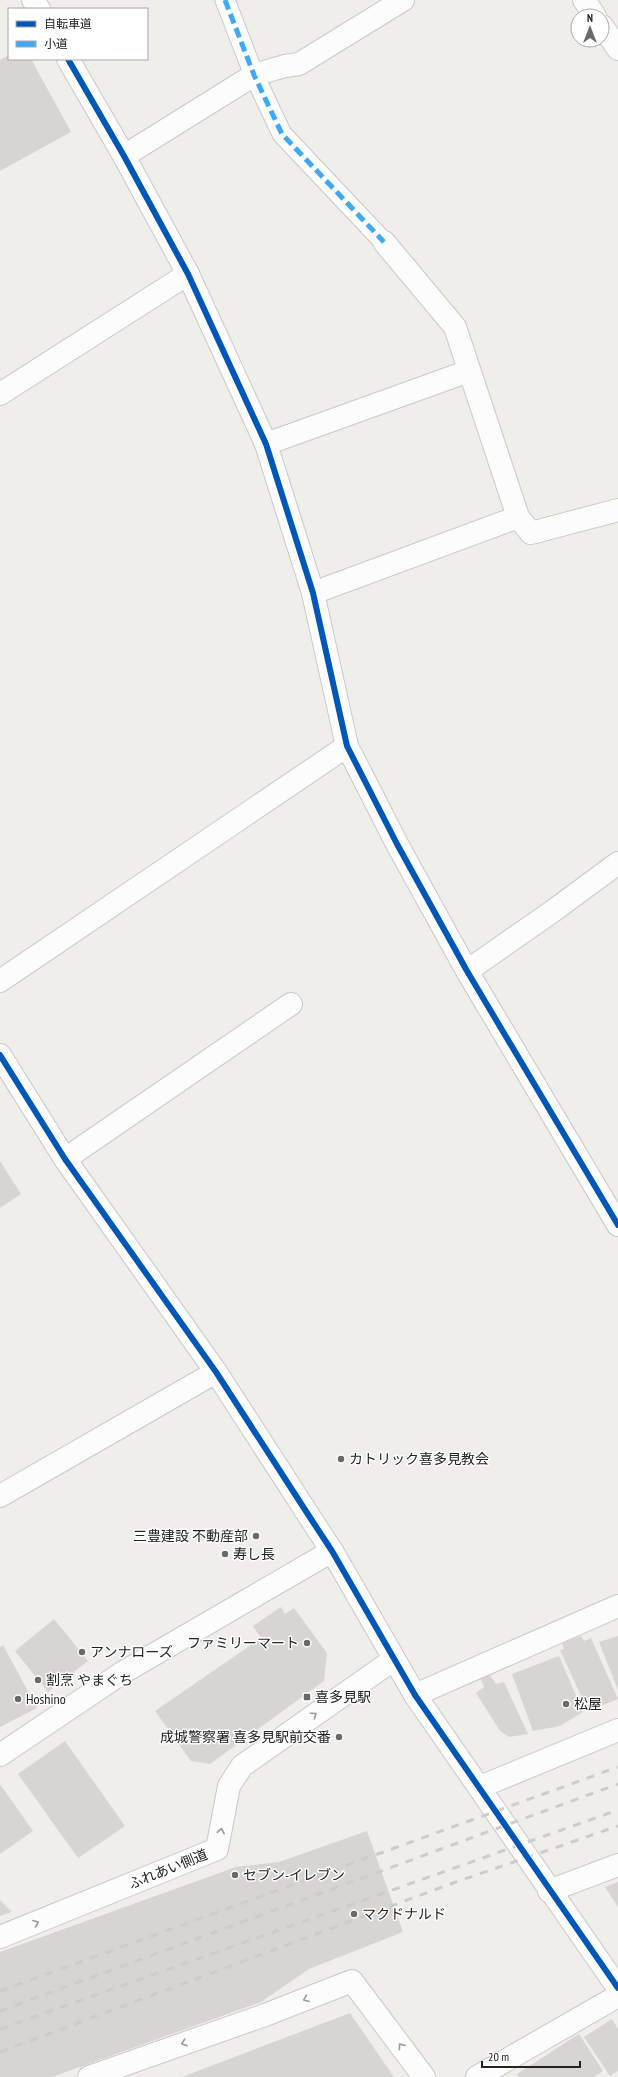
<svg xmlns="http://www.w3.org/2000/svg" width="618" height="2077" font-family="'PT Sans Narrow','Noto Sans JP',sans-serif">
	<style>
		.building { fill: #d7d4d2 }
		.lines { fill: none; stroke-linecap: round; stroke-linejoin: round }
		.pedestrian-casing { stroke: #c9c8c7; stroke-width: 21 }
		.minor-casing { stroke: #c9c8c7; stroke-width: 24 }
		.pedestrian { stroke: #fdfcfc; stroke-width: 19 }
		.minor { stroke: #fdfcfc; stroke-width: 22 }
		.rail { stroke: #ccc; stroke-width: 3; stroke-dasharray: 8 8; stroke-linecap: butt }
		.quiet { stroke: #3fa9f5; stroke-width: 5; stroke-dasharray: 10 5; stroke-linecap: butt }
		.cycleway-casing { stroke: #fff; stroke-width: 8 }
		.cycleway { stroke: #0057b8; stroke-width: 6 }
		.oneway { stroke: #9a9a9a }
		.poi-dot { fill: #6a6968; stroke: #fff; stroke-width: 1.5 }
		.labels { text-anchor: middle; stroke-width: 3; stroke-linejoin: round; paint-order: stroke }
		.poi-label { font-size: 14px; fill: #222; stroke: #fff; text-anchor: start }
		.street-label { font-size: 14px; fill: #222; stroke: #fff }
	</style>
	<rect width="100%" height="100%" fill="#f0eeeb"/>
	<g class="building">
		<polygon points="9,55 9,59 31,59 71,132 0,171 0,60"/>
		<polygon points="0,1161 21,1194 0,1208"/>
		<polygon points="281,1607 285,1614 294,1608 327,1653 324,1681 210,1764 191,1761 155,1711 261,1638 253,1626"/>
		<polygon points="54,1619 88,1661 48,1692 15,1651"/>
		<polygon points="581,1636 584,1641 591,1638 618,1699 588,1711 560,1650 564,1649 562,1643"/>
		<polygon points="618,1636 618,1690 599,1642"/>
		<polygon points="3,1645 37,1708 0,1727 0,1647"/>
		<polygon points="559,1656 583,1712 560,1726 533,1731 512,1674"/>
		<polygon points="489,1674 496,1684 504,1682 528,1734 509,1737 500,1731 476,1693 484,1687 480,1677"/>
		<polygon points="65,1741 125,1826 78,1858 18,1774"/>
		<polygon points="0,1784 33,1831 0,1854"/>
		<polygon points="367,1831 403,1932 309,1969 261,2002 52,2077 0,2077 0,1952 236,1867 279,1862"/>
		<polygon points="618,1882 618,1907 605,1887"/>
		<polygon points="0,1900 12,1912 0,1916"/>
		<polygon points="350,2013 394,2077 182,2077"/>
		<polygon points="612,2019 618,2029 618,2071 610,2076 584,2037"/>
		<polygon points="579,2034 603,2071 594,2077 519,2077 517,2074"/>
	</g>
	<g class="lines">
		<defs>
			<polyline id="pedestrian" points="225,0 254,75 282,134 384,242"/>
			<g id="minor">
				<polyline points="33,0 39,9"/>
				<polyline points="584,0 595,16"/>
				<polyline points="602,26 618,49"/>
				<polyline points="68,59 124,156 188,274 266,444 313,593 347,746 397,844 467,971 618,1225"/>
				<polyline points="124,156 254,75 285,66 299,64 403,0"/>
				<polyline points="384,242 455,327 518,517 531,533 618,510"/>
				<polyline points="0,394 188,274"/>
				<polyline points="266,444 469,371"/>
				<polyline points="313,593 518,517"/>
				<polyline points="467,971 553,911 618,863"/>
				<polyline points="0,981 347,746"/>
				<polyline points="0,1055 65,1159 216,1372 311,1519 332,1551 415,1695 618,1988"/>
				<polyline points="65,1159 291,1004"/>
				<polyline points="0,1496 216,1372"/>
				<polyline points="415,1695 618,1606"/>
				<polyline points="0,1755 122,1673 332,1551"/>
				<polyline points="480,1787 618,1730"/>
				<polyline points="549,1891 618,1865"/>
				<polyline points="0,1937 217,1849 229,1786 242,1766 393,1660"/>
				<polyline points="89,2077 265,2015 352,1981 424,2077"/>
				<polyline points="477,2077 618,1996"/>
			</g>
		</defs>
		<use href="#pedestrian" class="pedestrian-casing"/>
		<use href="#minor" class="minor-casing"/>
		<use href="#pedestrian" class="pedestrian"/>
		<use href="#minor" class="minor"/>
		<g class="rail">
			<polyline points="0,1991 618,1767"/>
			<polyline points="0,2011 618,1784"/>
			<polyline points="0,2029 618,1810"/>
			<polyline points="0,2052 453,1883 618,1826"/>
		</g>
		<polyline class="quiet" points="225,0 254,75 282,134 384,242"/>
		<defs>
			<g id="cycleway">
				<polyline points="68,59 124,156 188,274 266,444 313,593 347,746 397,844 467,971 618,1225"/>
				<polyline points="0,1055 65,1159 216,1372 311,1519 332,1551 415,1695 618,1988"/>
			</g>
		</defs>
		<use href="#cycleway" class="cycleway-casing"/>
		<use href="#cycleway" class="cycleway"/>
	</g>
	<defs><path id="oneway-chevron" d="M-2-3.5L2.5 0L-2 3.5" fill="none" stroke-width="1.6" stroke-linecap="round" stroke-linejoin="round"/></defs>
	<g class="oneway">
		<use href="#oneway-chevron" transform="translate(314 1715) rotate(-35)"/>
		<use href="#oneway-chevron" transform="translate(221 1831) rotate(-79)"/>
		<use href="#oneway-chevron" transform="translate(36 1923) rotate(-22)"/>
		<use href="#oneway-chevron" transform="translate(306 1999) rotate(159)"/>
		<use href="#oneway-chevron" transform="translate(184 2043) rotate(161)"/>
		<use href="#oneway-chevron" transform="translate(401 2046) rotate(-127)"/>
	</g>
	<g class="poi-dot">
		<circle cx="341" cy="1459" r="4"/>
		<circle cx="256" cy="1536" r="4"/>
		<circle cx="225" cy="1554" r="4"/>
		<circle cx="307" cy="1643" r="4"/>
		<circle cx="82" cy="1652" r="4"/>
		<circle cx="38" cy="1680" r="4"/>
		<rect x="303" y="1693" width="8" height="8" rx="2"/>
		<circle cx="18" cy="1699" r="4"/>
		<circle cx="566" cy="1704" r="4"/>
		<circle cx="339" cy="1737" r="4"/>
		<circle cx="235" cy="1875" r="4"/>
		<circle cx="354" cy="1914" r="4"/>
	</g>
	<g class="labels">
		<g class="poi-label">
			<text x="349" y="1464">カトリック喜多見教会</text>
			<text x="248" y="1541" text-anchor="end">三豊建設 不動産部</text>
			<text x="233" y="1559">寿し長</text>
			<text x="299" y="1648" text-anchor="end">ファミリーマート</text>
			<text x="90" y="1657">アンナローズ</text>
			<text x="46" y="1685">割烹 やまぐち</text>
			<text x="315" y="1702">喜多見駅</text>
			<text x="26" y="1704">Hoshino</text>
			<text x="574" y="1709">松屋</text>
			<text x="331" y="1742" text-anchor="end">成城警察署 喜多見駅前交番</text>
			<text x="243" y="1880">セブン-イレブン</text>
			<text x="362" y="1919">マクドナルド</text>
		</g>
		<g class="street-label">
			<text transform="translate(168 1869) rotate(-22)" y="5">ふれあい側道</text>
		</g>
	</g>
	<rect x="8" y="8" width="140" height="52" fill="#ffffff" stroke="#a7a7a7"/>
	<rect x="16" y="21" width="20" height="6" fill="#0057b8" stroke="#a7a7a7"/>
	<text x="44" y="28" font-size="12" fill="#222222">自転車道</text>
	<rect x="16" y="41" width="20" height="6" fill="#3fa9f5" stroke="#a7a7a7"/>
	<text x="44" y="48" font-size="12" fill="#222222">小道</text>
	<g transform="translate(590 28)"><circle r="19" fill="#ffffff" stroke="#a7a7a7"/>
	<path d="M0-3L7 15L0 10L-7 15Z" fill="#6a6968"/>
	<text y="-6" font-size="11" font-weight="bold" text-anchor="middle" fill="#222222">N</text>
	</g>
	<path d="M482 2061v6h98v-6" fill="none" stroke="#222222" stroke-width="2"/>
	<text x="488" y="2061" font-size="12" fill="#222222" stroke="#ffffff" stroke-width="3" paint-order="stroke">20 m</text>
</svg>
